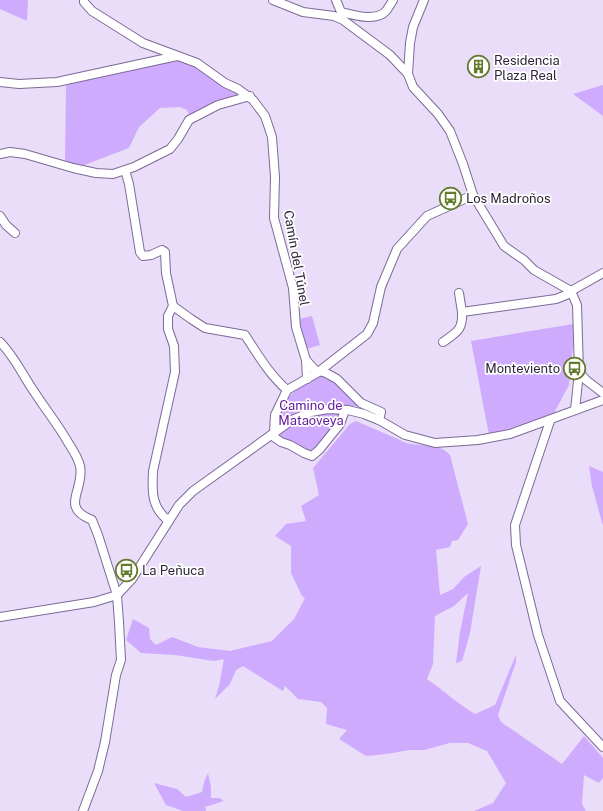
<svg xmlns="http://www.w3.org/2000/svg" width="603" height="811" font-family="'Public Sans',sans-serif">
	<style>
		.green { fill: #cfabfe }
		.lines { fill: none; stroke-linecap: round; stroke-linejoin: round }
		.minor-casing { stroke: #7d6a96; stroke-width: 10 }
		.minor { stroke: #fff; stroke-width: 8 }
		.labels { text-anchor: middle; stroke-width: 3.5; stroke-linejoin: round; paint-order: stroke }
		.poi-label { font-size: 13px; fill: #2d2537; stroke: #fff; text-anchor: start }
		.street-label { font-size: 13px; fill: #2d2537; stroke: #fff }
		.park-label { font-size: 13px; fill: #661ca0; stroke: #fff }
	</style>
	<rect width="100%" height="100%" fill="#e9ddfa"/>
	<g class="green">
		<polygon points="0,0 28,0 27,21 0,9"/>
		<polygon points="180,60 192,65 238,94 190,117 187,110 180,107 160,108 139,127 129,148 79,167 65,164 66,86 77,81"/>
		<polygon points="603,85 603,116 573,94"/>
		<polygon points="312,316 320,345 306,349 299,319"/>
		<polygon points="573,324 574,337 569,385 553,415 489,435 471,341"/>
		<path d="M323 375 330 378 363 407 339 405 338 424 312 451 301 449 278 436C276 402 294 387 323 375Z"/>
		<path d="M356 421 400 440C412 449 438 440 450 455L468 524 458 540 452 541 450 547 436 550 440 595 453 589 464 577 481 566 470 633 462 661 456 663 460 632 468 593 454 606 435 616 433 664 427 679C443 690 458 704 475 714L495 705 516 655V662L498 715 501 722 562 764 584 736 603 758V778L599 783 584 775 582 804 586 811H474L493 803 506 783 487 751 468 743H450L424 750H409L387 754 366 756 339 739 347 730 326 724 327 708 321 702 298 699 285 686 283 691 243 666 236 670 230 684 215 699 219 686 224 659 214 661 175 655 141 653 126 640 133 619 149 628 150 639 156 645 172 637 198 647 230 651 272 641 294 619 305 598 302 596 291 573V546L275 536 286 524 306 521 301 506 319 495 313 468 350 424Z"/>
		<polygon points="589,466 603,472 603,526 592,486"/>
		<polygon points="208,773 211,787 211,798 219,798 224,801 205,807 206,811 183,811 166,805 154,783 177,789 186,797 202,792 204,782"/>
	</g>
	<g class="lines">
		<defs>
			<g id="minor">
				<polyline points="84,0 84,2 92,11 143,43 197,63 225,83 238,89 253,100 265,116 272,137 275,177 274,218 293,288 296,327 306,360 307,379"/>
				<polyline points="273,0 303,12 334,16 343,20 390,55 408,74 413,87 438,114 450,131 463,164 473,195 504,246 524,260 534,270 571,291 577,305 579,372 575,410"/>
				<path d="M336 0 341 12C354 15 376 22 386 11 388 8 391 4 393 0"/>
				<polyline points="408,74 410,43 413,27 424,0"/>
				<polyline points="0,82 19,84 57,82 177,56"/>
				<polyline points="0,154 10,152 25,154 73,168 96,173 113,174 134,167 170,149 178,139 189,120 218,105 250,96"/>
				<path d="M125 170 129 184 140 252 143 256 151 255 162 250 165 252 166 273 173 306 168 316V329L174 346 175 372 153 471C152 491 151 508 169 521"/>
				<polyline points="0,216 6,225 15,233"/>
				<polyline points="571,291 603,273"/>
				<polyline points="459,293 462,312 556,299 571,293"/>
				<path d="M173 306 191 319 205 328 245 335C258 355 269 374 287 390"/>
				<path d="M0 342C15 357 23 376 35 393 46 410 59 426 69 444 73 450 78 458 80 466 85 490 59 507 92 520L98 535 117 595 119 622 121 660 116 675 105 742 98 771 83 811"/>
				<path d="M443 342C457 332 463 330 462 312"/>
				<polyline points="306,360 315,370 326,373 337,379 361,403 381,412 379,420"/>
				<polyline points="579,372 586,380 603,393"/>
				<polyline points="550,421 515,525 516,545 538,635 560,701 603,747"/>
				<polyline points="274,432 275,415 287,390 317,373 367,334 373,323 381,287 397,249 427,216 473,195"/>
				<polyline points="271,435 281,442 290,445 304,453 312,456 319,450 340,424 345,410"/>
				<polyline points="0,617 94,602 117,595 132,579 179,505 193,491 292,420 311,412 328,409 348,410 364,414 379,420 405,435 435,443 478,440 510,434 603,400"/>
			</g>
		</defs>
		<use href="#minor" class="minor-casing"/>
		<use href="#minor" class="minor"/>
	</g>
	<defs>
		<symbol id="building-ring" viewBox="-11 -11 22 22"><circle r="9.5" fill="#fff" stroke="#647b2d" stroke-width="1.5"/><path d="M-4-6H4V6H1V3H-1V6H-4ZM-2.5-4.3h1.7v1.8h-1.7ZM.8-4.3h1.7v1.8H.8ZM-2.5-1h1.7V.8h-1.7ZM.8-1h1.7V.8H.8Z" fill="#647b2d"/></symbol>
		<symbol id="bus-ring" viewBox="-11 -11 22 22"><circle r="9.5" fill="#fff" stroke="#647b2d" stroke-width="1.5"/><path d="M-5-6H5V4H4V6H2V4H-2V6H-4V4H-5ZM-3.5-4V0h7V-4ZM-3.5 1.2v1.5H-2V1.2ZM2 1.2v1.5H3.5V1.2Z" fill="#647b2d"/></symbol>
	</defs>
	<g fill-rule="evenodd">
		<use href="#building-ring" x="466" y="54" width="25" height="25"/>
		<use href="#bus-ring" x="438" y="186" width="25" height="25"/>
		<use href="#bus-ring" x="562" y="356" width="25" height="25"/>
		<use href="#bus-ring" x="114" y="558" width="25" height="25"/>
	</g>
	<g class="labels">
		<g class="poi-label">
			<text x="494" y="65">Residencia<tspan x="494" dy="15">Plaza Real</tspan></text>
			<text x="466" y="203">Los Madroños</text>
			<text x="560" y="373" text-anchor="end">Monteviento</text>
			<text x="142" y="575">La Peñuca</text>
		</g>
		<g class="street-label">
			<text transform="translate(297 258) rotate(80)" y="5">Camín del Túnel</text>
		</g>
		<g class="park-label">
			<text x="311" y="410">Camino de<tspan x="311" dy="15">Mataoveya</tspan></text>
		</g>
	</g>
</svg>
